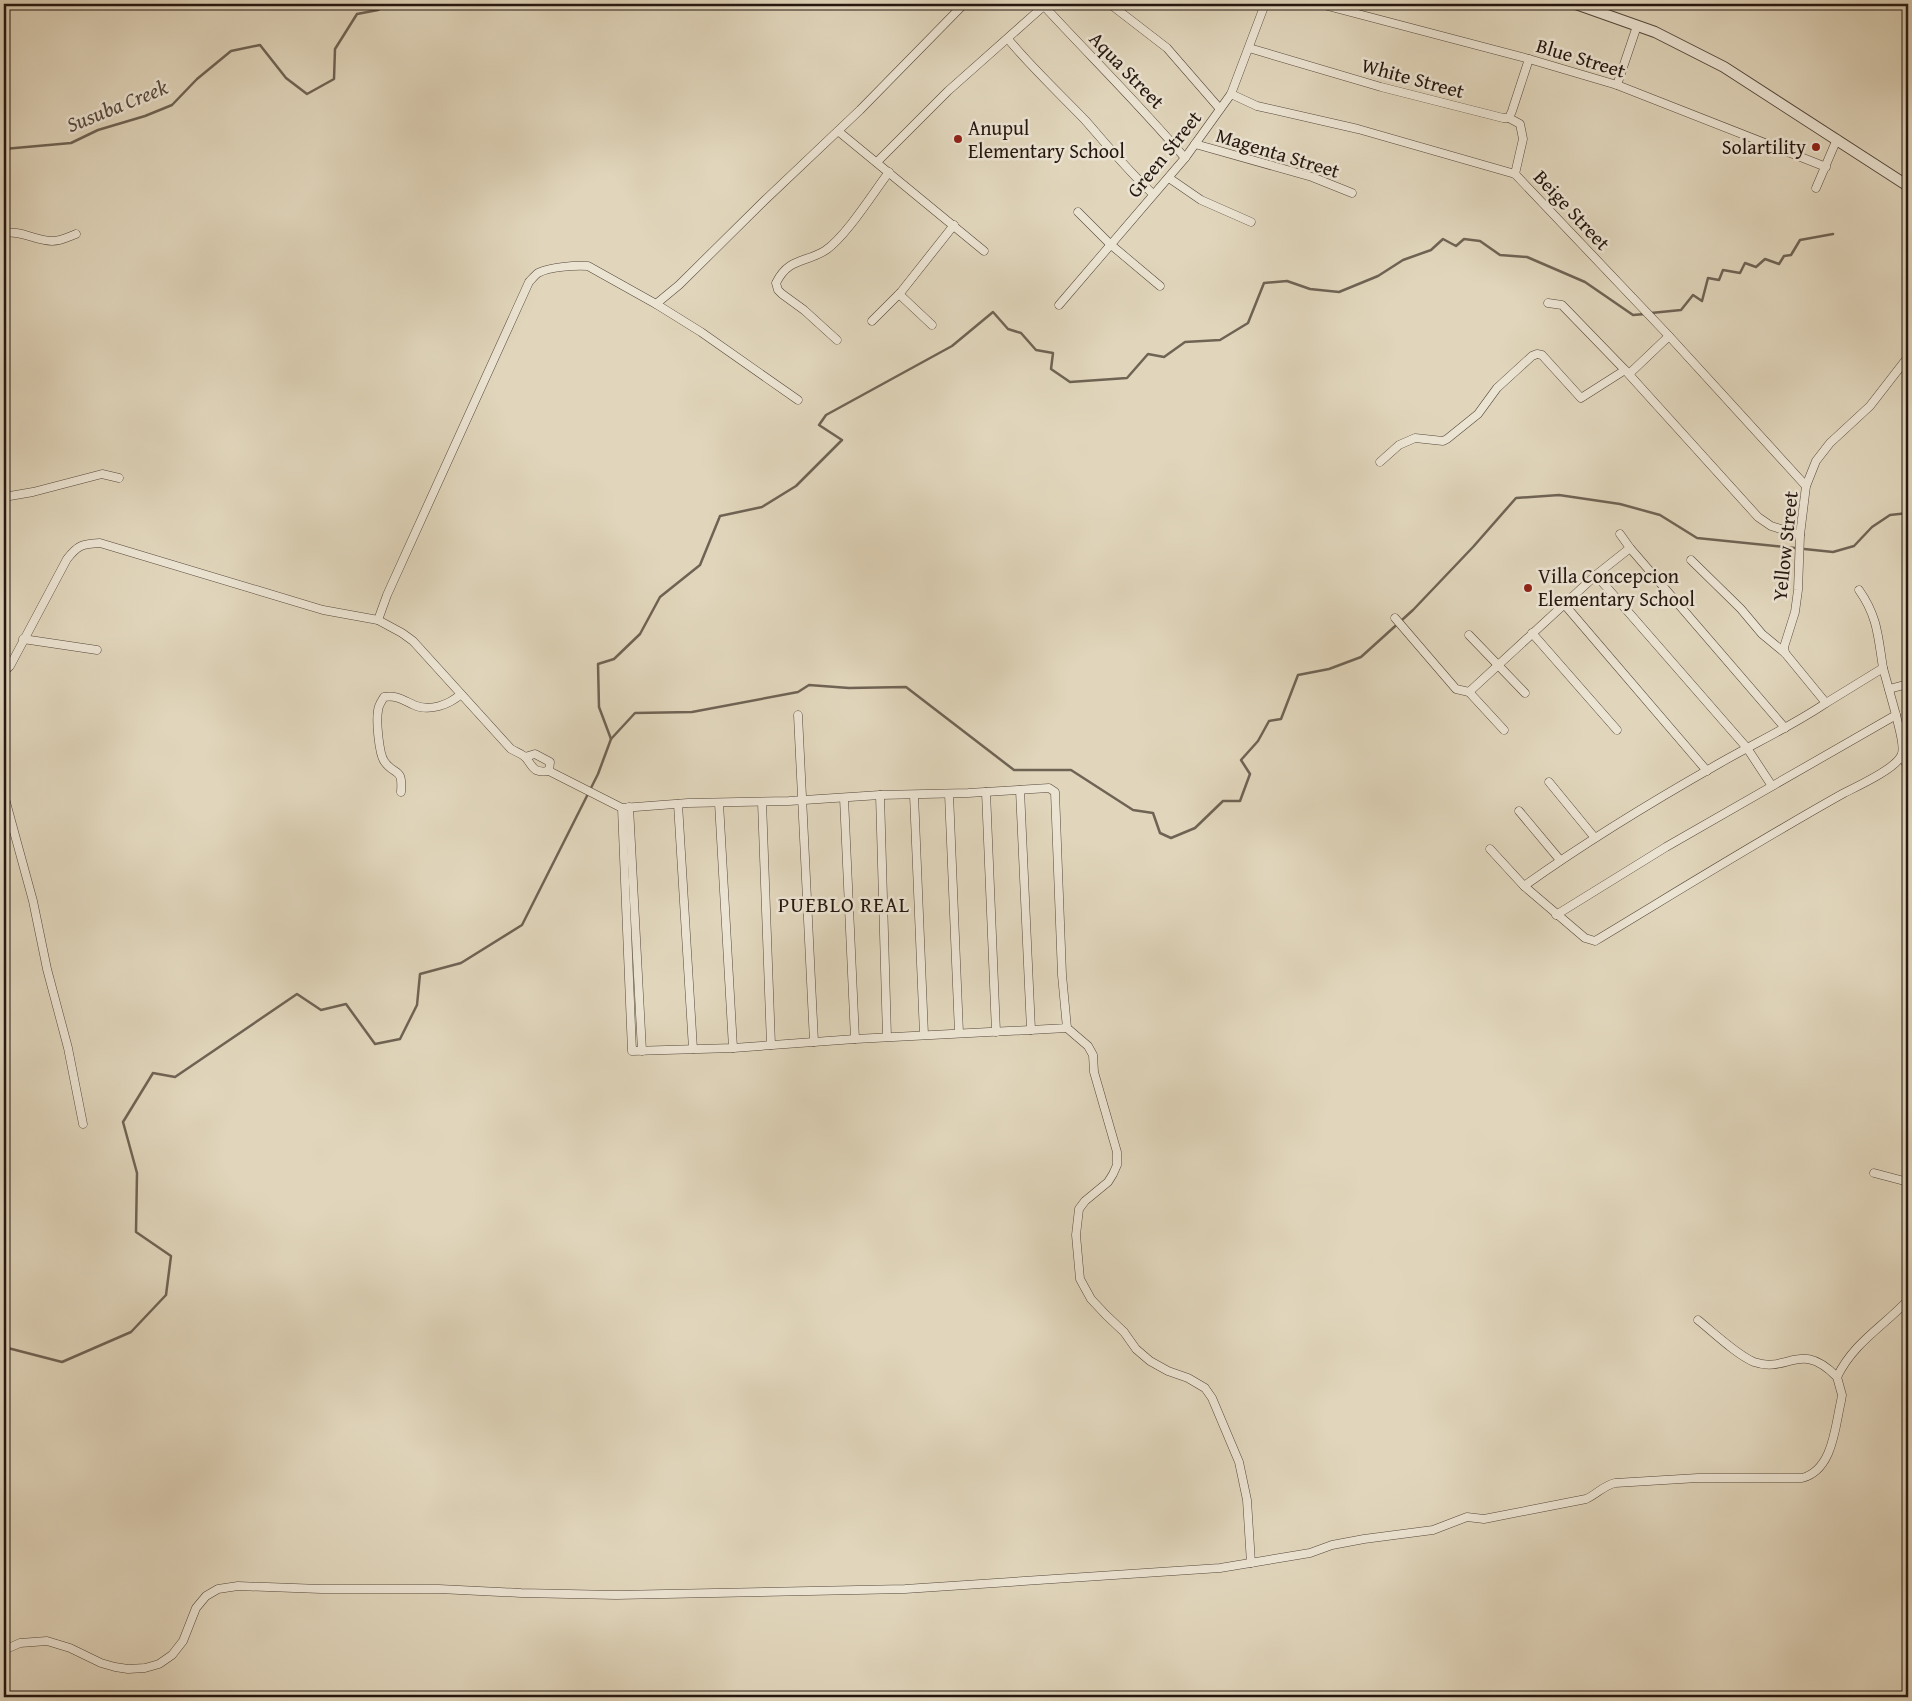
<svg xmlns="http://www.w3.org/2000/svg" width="1912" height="1701" font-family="'Gentium Book Plus',serif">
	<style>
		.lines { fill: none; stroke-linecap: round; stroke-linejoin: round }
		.stream { stroke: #6f6354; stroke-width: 2.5 }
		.minor-casing { stroke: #54473b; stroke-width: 9 }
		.tertiary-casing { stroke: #54473b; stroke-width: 12 }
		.minor { stroke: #ece4d3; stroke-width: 8 }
		.tertiary { stroke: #ece4d3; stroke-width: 10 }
		.poi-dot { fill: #8f2418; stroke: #ece4d3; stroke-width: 2 }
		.labels { text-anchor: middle; stroke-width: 5; stroke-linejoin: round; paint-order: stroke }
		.street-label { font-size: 20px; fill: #251710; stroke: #ece4d3 }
		.poi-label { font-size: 20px; fill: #251710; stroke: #ece4d3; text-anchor: start }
		.water-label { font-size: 21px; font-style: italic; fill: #57493e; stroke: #ece4d3 }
		.neighbourhood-label { font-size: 21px; letter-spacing: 1px; fill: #251710; stroke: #ece4d3 }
	</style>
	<rect width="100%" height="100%" fill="#e1d6bc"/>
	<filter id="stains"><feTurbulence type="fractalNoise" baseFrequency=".004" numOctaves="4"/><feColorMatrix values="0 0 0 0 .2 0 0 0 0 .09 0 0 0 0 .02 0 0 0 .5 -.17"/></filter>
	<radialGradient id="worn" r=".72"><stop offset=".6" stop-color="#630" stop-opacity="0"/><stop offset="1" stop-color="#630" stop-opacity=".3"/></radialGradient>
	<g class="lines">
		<g class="stream">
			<polyline points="4,149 71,143 98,130 145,116 172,105 197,79 231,51 260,45 286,78 307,94 334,79 335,49 357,14 378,10 389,4"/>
			<polyline points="1651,313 1681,310 1693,295 1702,301 1708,278 1719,280 1723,270 1740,273 1745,263 1756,267 1765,259 1779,264 1784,256 1791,255 1800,240 1833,234"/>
			<polyline points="611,739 635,713 692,712 798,692 809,685 849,688 906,687 1014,770 1071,770 1133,810 1153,813 1160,833 1171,838 1195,828 1223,801 1240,801 1250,774 1241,760 1258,741 1269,721 1281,719 1298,675 1329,669 1361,657 1413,610 1473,547 1516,498 1559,495 1620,504 1660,515 1697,538 1833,552 1854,546 1872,527 1890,515 1908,513"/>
			<polyline points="4,1347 62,1362 131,1332 166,1295 171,1256 136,1232 137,1173 123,1122 153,1073 175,1077 297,994 321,1010 346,1004 375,1044 400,1039 417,1005 420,974 461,963 522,925 598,774 611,739 599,707 598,664 614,659 640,634 660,597 700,565 720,516 762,507 796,486 842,440 819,425 826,415 952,346 993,312 1008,329 1021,333 1036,350 1053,353 1051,369 1070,382 1127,378 1148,354 1164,357 1185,342 1220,340 1248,323 1264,283 1287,281 1310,289 1339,292 1378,276 1403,260 1431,250 1443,239 1456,246 1464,239 1480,241 1500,255 1527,257 1585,282 1633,315 1645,314"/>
		</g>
		<defs>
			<g id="minor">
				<polyline points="1110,4 1167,48 1220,109"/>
				<polyline points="1320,4 1529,59 1617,85 1826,167"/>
				<path d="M1044 6C1091 57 1140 105 1185 158"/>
				<path d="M1008 39C1032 68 1059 93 1085 120 1107 145 1128 171 1153 194"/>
				<polyline points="1249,48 1381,87 1503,118 1509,118 1512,111 1529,59"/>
				<polyline points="1617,85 1637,26"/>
				<polyline points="1231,94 1257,106 1358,129 1515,174 1669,336 1806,486"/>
				<polyline points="1509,118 1520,124 1523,139 1515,174"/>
				<polyline points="838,131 984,251"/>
				<polyline points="1195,144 1312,177 1352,193"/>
				<polyline points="877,162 948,91 1046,4"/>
				<polyline points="1169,178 1201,200 1251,222"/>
				<polyline points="1816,188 1837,139"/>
				<polyline points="1078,212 1110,244 1160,286"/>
				<path d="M4 233C21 230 36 241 52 241 61 241 68 237 76 234"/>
				<polyline points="899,294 932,325"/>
				<polyline points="1548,303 1562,305 1625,370 1758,517 1771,526 1800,535"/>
				<polyline points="656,304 701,332 798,400"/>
				<polyline points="1059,305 1185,158 1231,94 1265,4"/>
				<polyline points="872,321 901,292 954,225"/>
				<path d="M837 340 804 310 782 294 778 290 776 283C789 257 806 263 826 250 847 235 873 193 889 172"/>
				<polyline points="1629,374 1669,336"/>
				<polyline points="1380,462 1399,445 1415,438 1443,441 1447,439 1478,414 1497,388 1532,356 1537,354 1542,355 1581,398 1625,370"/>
				<polyline points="4,497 33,492 102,474 119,478"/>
				<polyline points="1620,534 1630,548 1785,728"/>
				<polyline points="1596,575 1747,748 1772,786"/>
				<path d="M1859 590C1878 617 1878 637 1883 668"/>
				<polyline points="1564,604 1707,771"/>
				<polyline points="1395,618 1456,689 1469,692 1596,575 1630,548"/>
				<path d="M378 620 387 595 529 282C532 279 535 275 538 273 549 267 576 265 588 266L656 304 679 285 765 200 860 110 964 4"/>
				<polyline points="1532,633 1617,730"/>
				<polyline points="1469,635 1525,693"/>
				<polyline points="23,639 97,650"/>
				<polyline points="1785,653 1784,647 1795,612 1798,590 1800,535 1806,486 1816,461 1830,443 1870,406 1908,357"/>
				<path d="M4 672 10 666 67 559C78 545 82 544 100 543L323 610 378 620 402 633 413 641 511 749C516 752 523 754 526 758 534 768 533 773 549 771L622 808 688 803 789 801 880 795 968 793 1049 788 1055 792 1062 975 1067 1028 855 1039 733 1048 632 1051 622 808"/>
				<polyline points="1889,689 1908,684"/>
				<polyline points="1469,692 1504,730"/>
				<polyline points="798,715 814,1042"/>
				<polyline points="1902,755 1908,768"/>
				<polyline points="525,757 535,754 550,762 549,771"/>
				<polyline points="1549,782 1595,838"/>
				<polyline points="1020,790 1031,1030"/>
				<path d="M401 792C403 766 395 777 384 761 379 753 376 721 378 711 378 706 381 702 384 697 397 695 403 700 414 705 429 712 449 705 461 694"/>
				<polyline points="986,792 996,1032"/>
				<polyline points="949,794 959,1033"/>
				<polyline points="4,795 33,901 47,969 68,1048 83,1124"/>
				<polyline points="880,795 887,1037"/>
				<polyline points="914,795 924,1035"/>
				<polyline points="844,798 855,1039"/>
				<polyline points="762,802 771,1045"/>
				<polyline points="719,803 733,1048"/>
				<polyline points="678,804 693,1049"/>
				<polyline points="629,807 642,1051"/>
				<polyline points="1519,811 1560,860"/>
				<path d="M1490 849 1524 886C1587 841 1653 801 1720 763 1755 743 1792 726 1826 703"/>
				<path d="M1524 886 1585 938 1595 941C1678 891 1760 840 1844 793 1858 786 1895 769 1901 756 1906 748 1898 725 1896 715"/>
				<polyline points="1556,915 1666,847 1896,715 1883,668 1826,703 1785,653 1762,634 1741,609 1691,560"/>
				<polyline points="1067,1028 1088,1046 1093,1055 1094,1072 1117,1152 1117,1165 1113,1174 1108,1182 1085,1201 1079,1209 1076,1235 1080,1279 1091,1299 1106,1315 1124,1332 1136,1349 1150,1361 1168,1371 1188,1378 1205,1388 1212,1398 1239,1462 1247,1500 1251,1563"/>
				<polyline points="1874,1173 1908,1182"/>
				<path d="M1698 1320C1713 1332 1737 1355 1754 1362 1788 1374 1800 1339 1837 1377"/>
				<path d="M4 1650 20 1643 47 1641 70 1648 101 1663 115 1667 128 1669 145 1668 159 1664 172 1655 183 1641 196 1608 206 1596 218 1589 238 1586 321 1589H439L521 1593 616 1595 905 1589 1220 1568 1310 1553 1332 1545 1364 1539 1433 1530 1467 1517 1484 1519 1586 1499C1597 1494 1603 1486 1615 1483L1698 1478H1802C1833 1470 1835 1427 1841 1401L1842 1395 1837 1377C1854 1342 1883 1327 1908 1300"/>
			</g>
			<polyline id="tertiary" points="1576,4 1655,32 1724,67 1908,186"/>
		</defs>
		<use href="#minor" class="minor-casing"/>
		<use href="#tertiary" class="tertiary-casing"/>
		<use href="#minor" class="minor"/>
		<use href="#tertiary" class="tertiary"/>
	</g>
	<g class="poi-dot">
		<circle cx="958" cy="139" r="5"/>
		<circle cx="1816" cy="147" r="5"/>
		<circle cx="1528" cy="588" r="5"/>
	</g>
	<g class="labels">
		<g class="street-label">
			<text transform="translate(1581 58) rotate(17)" y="7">Blue Street</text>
			<text transform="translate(1127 70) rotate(46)" y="7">Aqua Street</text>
			<text transform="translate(1413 78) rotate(15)" y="7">White Street</text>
			<text transform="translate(1278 153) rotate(17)" y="7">Magenta Street</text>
			<text transform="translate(1164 154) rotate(-51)" y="7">Green Street</text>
			<text transform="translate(1572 210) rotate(47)" y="7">Beige Street</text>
			<text transform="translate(1785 546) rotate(-84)" y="7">Yellow Street</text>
		</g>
		<g class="poi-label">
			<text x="968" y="135">Anupul<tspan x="968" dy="23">Elementary School</tspan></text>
			<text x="1806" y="154" text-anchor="end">Solartility</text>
			<text x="1538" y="583">Villa Concepcion<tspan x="1538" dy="23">Elementary School</tspan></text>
		</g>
		<g class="water-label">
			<text transform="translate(117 106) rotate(-22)" y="7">Susuba Creek</text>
		</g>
		<g class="neighbourhood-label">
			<text x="844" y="912">PUEBLO REAL</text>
		</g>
	</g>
	<rect width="1912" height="1701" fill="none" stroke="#e1d6bc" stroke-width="20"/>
	<rect x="5" y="5" width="1902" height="1691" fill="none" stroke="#251710" stroke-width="2.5"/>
	<rect x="10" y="10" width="1892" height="1681" fill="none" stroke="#251710"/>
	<rect width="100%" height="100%" filter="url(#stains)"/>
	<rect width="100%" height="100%" fill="url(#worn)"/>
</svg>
